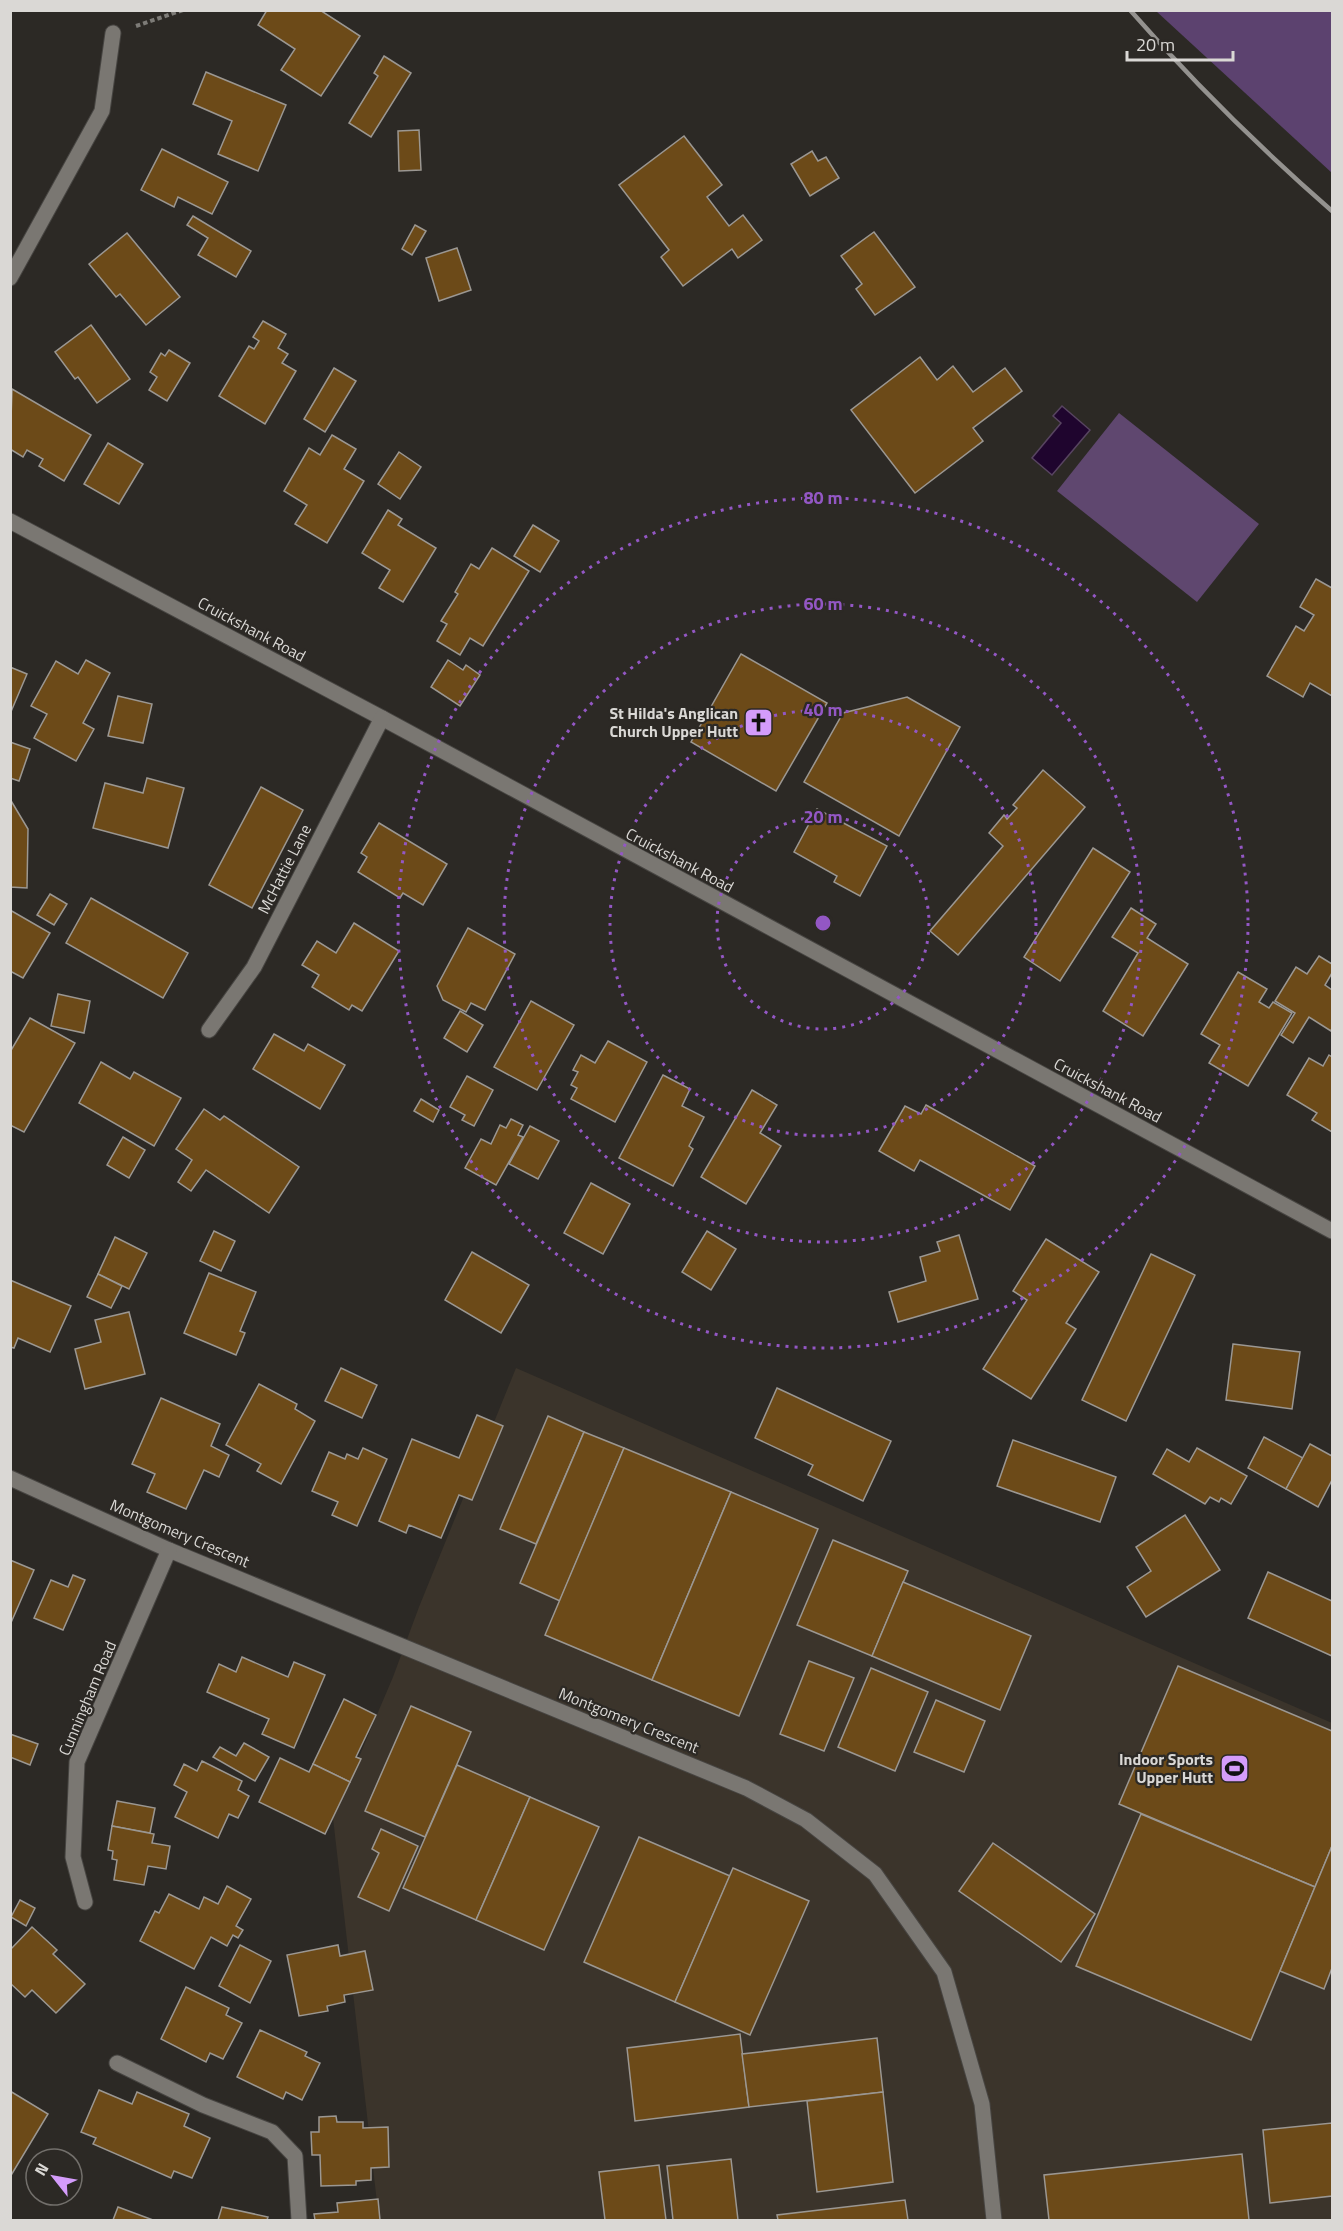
<svg xmlns="http://www.w3.org/2000/svg" width="1343" height="2231" font-family="'Titillium Web',sans-serif">
	<style>
		.built { fill: #3b342b }
		.green { fill: #5f476f }
		.forest { fill: #5c426f }
		.water { fill: #1f052e; stroke: #574460; stroke-width: 1.5 }
		.building { fill: #6c4a18; stroke: #9b9792; stroke-width: 1.5 }
		.lines { fill: none; stroke-linecap: round; stroke-linejoin: round }
		.service-casing { stroke: #474542; stroke-width: 17 }
		.minor-casing { stroke: #474542; stroke-width: 17 }
		.path { stroke: #7d7b77; stroke-width: 4; stroke-dasharray: 4.5 3; stroke-linecap: butt }
		.service { stroke: #7a7772; stroke-width: 15 }
		.minor { stroke: #7a7772; stroke-width: 15 }
		.rail { stroke: #94928f; stroke-width: 4.5 }
		.ring { fill: none; stroke: #9357c4; stroke-width: 3; stroke-dasharray: 3 6 }
		.labels { text-anchor: middle; stroke-width: 4.5; stroke-linejoin: round; paint-order: stroke }
		.street-label { font-size: 16px; fill: #dad8d5; stroke: #2c2925 }
		.poi-label { font-size: 16px; font-weight: bold; fill: #dad8d5; stroke: #2c2925; text-anchor: end }
		.centre { fill: #9357c4; stroke: #2c2925; stroke-width: 3 }
		.ring-label { font-size: 18px; text-anchor: middle; font-weight: bold; fill: #9357c4; stroke: #2c2925; stroke-width: 4.5; stroke-linejoin: round; paint-order: stroke }
	</style>
	<rect width="100%" height="100%" fill="#2c2925"/>
	<polygon class="built" points="516,1368 1332,1723 1332,2220 379,2220 333,1818 393,1677 419,1607"/>
	<polygon class="green" points="1119,413 1259,524 1197,602 1057,491"/>
	<polygon class="forest" points="1156,11 1332,11 1332,173"/>
	<polygon class="water" points="1062,406 1090,430 1052,475 1032,458 1061,423 1053,416"/>
	<g class="building">
		<polygon points="267,10 320,10 360,36 321,96 281,70 295,49 258,25"/>
		<polygon points="384,56 411,73 371,137 349,123 378,76 374,73"/>
		<polygon points="206,72 286,105 258,171 218,154 232,121 193,104"/>
		<polygon points="419,130 421,170 399,171 398,131"/>
		<polygon points="684,136 722,185 707,197 729,226 743,215 762,240 738,258 732,249 683,286 661,257 669,250 619,185"/>
		<polygon points="162,149 228,182 212,214 178,197 174,207 141,190"/>
		<polygon points="812,151 818,161 826,157 839,178 810,196 791,164"/>
		<polygon points="193,216 251,251 236,277 198,255 208,238 187,225"/>
		<polygon points="415,225 426,231 412,255 402,249"/>
		<polygon points="874,232 915,287 875,315 856,289 862,284 841,256"/>
		<polygon points="127,233 180,297 146,325 120,294 116,297 89,264"/>
		<polygon points="457,248 471,290 439,301 426,258"/>
		<polygon points="263,321 286,334 278,348 288,354 282,363 296,371 265,424 219,396 249,346 254,349 259,341 253,337"/>
		<polygon points="91,325 130,379 97,403 78,377 75,379 55,352"/>
		<polygon points="169,350 190,363 167,401 149,390 157,377 150,372 161,353 165,356"/>
		<polygon points="920,357 937,380 953,366 973,392 1005,368 1022,391 973,428 983,441 915,493 851,410"/>
		<polygon points="334,368 356,381 325,432 304,419"/>
		<polygon points="12,389 91,435 64,481 39,466 43,459 27,450 23,457 10,449"/>
		<polygon points="332,435 356,449 344,469 364,481 327,543 295,524 307,505 284,491 309,448 320,455"/>
		<polygon points="108,443 143,464 119,504 84,484"/>
		<polygon points="399,452 421,467 400,499 378,484"/>
		<polygon points="388,510 402,519 398,525 436,548 403,602 379,588 390,570 362,553"/>
		<polygon points="533,525 559,541 540,572 514,556"/>
		<polygon points="492,548 529,571 483,646 470,638 460,655 437,641 447,624 441,621 458,594 455,592 471,564 479,569"/>
		<polygon points="1316,579 1332,588 1332,696 1310,683 1303,697 1267,676 1296,626 1304,631 1314,615 1300,607"/>
		<polygon points="741,654 827,703 776,791 691,742"/>
		<polygon points="86,660 110,673 83,723 94,729 76,761 34,738 47,714 31,706 56,661 78,674"/>
		<polygon points="448,660 463,670 466,665 480,675 460,706 431,687"/>
		<polygon points="10,667 27,674 10,714"/>
		<polygon points="118,696 152,704 143,743 108,736"/>
		<polygon points="907,697 960,727 899,836 804,782 843,713"/>
		<polygon points="10,742 30,749 19,781 10,778"/>
		<polygon points="1043,770 1085,807 958,955 930,931 1003,846 989,833 1004,815 1007,819 1017,808 1013,805"/>
		<polygon points="147,778 184,788 168,848 93,828 105,783 143,793"/>
		<polygon points="261,787 303,810 252,908 209,885"/>
		<polygon points="10,799 28,829 27,888 10,887"/>
		<polygon points="817,809 887,846 860,896 834,882 837,876 794,852"/>
		<polygon points="379,823 447,864 423,905 403,893 400,898 358,872 367,857 361,853"/>
		<polygon points="1093,848 1130,872 1060,981 1024,957"/>
		<polygon points="50,894 67,904 54,925 37,915"/>
		<polygon points="91,898 188,953 163,998 66,943"/>
		<polygon points="1131,908 1156,924 1147,938 1188,964 1143,1036 1103,1011 1138,953 1112,937"/>
		<polygon points="10,910 50,933 23,978 10,971"/>
		<polygon points="354,923 399,951 362,1011 352,1005 349,1010 312,987 319,975 302,965 317,941 336,953"/>
		<polygon points="468,928 515,954 485,1010 471,1003 466,1012 443,1000 437,986"/>
		<polygon points="1319,956 1332,964 1332,973 1325,985 1332,990 1332,1028 1331,1031 1309,1017 1293,1043 1281,1035 1295,1013 1275,1001 1296,967 1307,974"/>
		<polygon points="1238,972 1267,989 1259,1002 1269,1008 1273,1002 1292,1013 1248,1086 1209,1063 1220,1045 1201,1034"/>
		<polygon points="58,994 90,1001 84,1033 51,1026"/>
		<polygon points="531,1001 574,1025 537,1090 494,1067"/>
		<polygon points="460,1011 483,1025 467,1052 444,1038"/>
		<polygon points="30,1018 75,1043 24,1132 10,1125 10,1052"/>
		<polygon points="274,1034 304,1051 308,1044 345,1065 320,1109 253,1069"/>
		<polygon points="608,1041 647,1062 615,1122 571,1099 577,1088 571,1085 578,1072 573,1070 581,1055 595,1063"/>
		<polygon points="1329,1055 1332,1057 1332,1132 1312,1120 1317,1113 1287,1095 1309,1058 1323,1066"/>
		<polygon points="101,1062 130,1079 134,1072 181,1098 154,1146 79,1103"/>
		<polygon points="663,1075 690,1089 682,1106 704,1117 689,1146 693,1149 673,1186 619,1158"/>
		<polygon points="467,1076 493,1090 474,1126 462,1120 465,1115 450,1107"/>
		<polygon points="752,1090 777,1105 760,1133 781,1146 746,1204 701,1177"/>
		<polygon points="421,1099 439,1110 433,1122 414,1111"/>
		<polygon points="926,1105 1035,1166 1010,1210 920,1160 914,1171 879,1151 905,1106 921,1114"/>
		<polygon points="204,1109 220,1120 224,1116 299,1167 269,1213 206,1170 191,1191 178,1182 192,1160 176,1149"/>
		<polygon points="511,1119 523,1125 518,1135 523,1137 496,1185 465,1168 481,1139 491,1144 500,1125 506,1128"/>
		<polygon points="530,1126 559,1141 538,1179 509,1164"/>
		<polygon points="123,1137 145,1150 129,1178 107,1165"/>
		<polygon points="591,1183 630,1204 603,1254 564,1233"/>
		<polygon points="214,1231 235,1241 221,1271 200,1261"/>
		<polygon points="707,1231 736,1249 711,1290 682,1272"/>
		<polygon points="959,1235 978,1299 898,1322 889,1292 926,1281 920,1257 940,1251 937,1242"/>
		<polygon points="115,1237 147,1253 129,1289 98,1274"/>
		<polygon points="1046,1239 1099,1272 1066,1323 1076,1329 1031,1399 983,1369 1027,1300 1013,1291"/>
		<polygon points="472,1252 529,1285 501,1333 445,1300"/>
		<polygon points="1151,1254 1195,1275 1126,1421 1082,1400"/>
		<polygon points="209,1273 256,1292 240,1331 245,1333 236,1355 184,1333"/>
		<polygon points="98,1274 122,1286 111,1308 87,1297"/>
		<polygon points="10,1280 71,1306 50,1352 18,1338 14,1348 10,1347"/>
		<polygon points="129,1312 145,1374 85,1389 75,1349 101,1342 95,1320"/>
		<polygon points="1233,1344 1300,1352 1292,1409 1226,1400"/>
		<polygon points="341,1368 377,1385 362,1418 325,1401"/>
		<polygon points="259,1384 297,1404 295,1409 315,1421 281,1484 257,1471 261,1464 226,1445"/>
		<polygon points="777,1388 891,1441 863,1501 808,1475 813,1465 755,1438"/>
		<polygon points="161,1398 220,1424 211,1446 229,1455 219,1477 204,1470 186,1509 147,1492 155,1474 132,1464"/>
		<polygon points="477,1415 503,1426 472,1500 459,1495 441,1538 409,1525 406,1533 379,1521 412,1439 459,1458"/>
		<polygon points="548,1416 584,1432 536,1544 500,1529"/>
		<polygon points="584,1432 624,1448 560,1601 520,1583"/>
		<polygon points="1264,1437 1303,1458 1286,1489 1248,1468"/>
		<polygon points="1013,1440 1116,1477 1100,1522 997,1486"/>
		<polygon points="1310,1444 1332,1456 1332,1480 1318,1507 1286,1489"/>
		<polygon points="363,1448 387,1459 357,1526 332,1515 338,1502 312,1491 329,1452 345,1459 347,1454 358,1459"/>
		<polygon points="624,1448 731,1492 652,1680 545,1635"/>
		<polygon points="1197,1448 1247,1476 1231,1504 1221,1498 1219,1502 1210,1497 1205,1504 1153,1474 1167,1449 1189,1462"/>
		<polygon points="731,1492 818,1529 739,1716 652,1680"/>
		<polygon points="1185,1515 1220,1570 1146,1617 1127,1587 1151,1571 1136,1547"/>
		<polygon points="833,1540 908,1571 872,1656 797,1625"/>
		<polygon points="10,1560 34,1570 10,1625"/>
		<polygon points="1268,1572 1332,1601 1332,1656 1248,1618"/>
		<polygon points="73,1575 85,1580 63,1630 34,1618 51,1580 68,1587"/>
		<polygon points="903,1582 1031,1636 1000,1710 872,1656"/>
		<polygon points="242,1657 288,1677 294,1662 325,1675 294,1748 262,1734 269,1719 207,1692 219,1664 236,1672"/>
		<polygon points="809,1661 854,1678 824,1751 780,1734"/>
		<polygon points="1178,1666 1332,1731 1332,1846 1315,1887 1119,1804"/>
		<polygon points="871,1668 928,1692 895,1771 838,1747"/>
		<polygon points="344,1699 376,1715 356,1757 361,1759 350,1782 313,1764"/>
		<polygon points="936,1700 985,1721 964,1772 914,1752"/>
		<polygon points="411,1706 471,1732 425,1837 365,1811"/>
		<polygon points="10,1734 38,1744 30,1765 10,1757"/>
		<polygon points="244,1743 269,1757 255,1781 213,1757 220,1747 236,1756"/>
		<polygon points="280,1758 309,1772 313,1764 350,1782 325,1834 259,1802"/>
		<polygon points="202,1761 242,1781 238,1790 249,1796 238,1818 229,1814 218,1838 175,1817 187,1792 174,1785 184,1764 197,1771"/>
		<polygon points="457,1765 530,1797 476,1920 403,1888"/>
		<polygon points="530,1797 599,1827 544,1950 476,1920"/>
		<polygon points="117,1801 155,1808 150,1833 112,1826"/>
		<polygon points="1141,1814 1315,1887 1251,2040 1076,1966"/>
		<polygon points="112,1826 154,1834 152,1843 170,1846 166,1869 148,1866 144,1885 114,1880 117,1860 112,1859 113,1851 108,1850"/>
		<polygon points="381,1829 418,1846 389,1911 358,1897 379,1853 372,1849"/>
		<polygon points="639,1837 730,1876 675,2002 584,1962"/>
		<polygon points="993,1843 1095,1914 1061,1962 959,1891"/>
		<polygon points="1332,1846 1332,1968 1324,1989 1280,1971"/>
		<polygon points="733,1868 809,1901 750,2035 675,2002"/>
		<polygon points="227,1886 251,1899 236,1926 243,1930 238,1938 233,1935 227,1946 211,1937 194,1969 140,1941 155,1911 159,1913 169,1894 199,1909 204,1897 218,1904"/>
		<polygon points="20,1900 35,1908 26,1926 11,1917"/>
		<polygon points="32,1927 57,1950 53,1954 85,1984 56,2013 32,1990 25,1997 10,1983 10,1950"/>
		<polygon points="240,1945 271,1961 250,2003 219,1986"/>
		<polygon points="338,1945 340,1956 365,1951 373,1990 344,1995 345,2002 327,2006 328,2011 299,2016 287,1955"/>
		<polygon points="186,1987 229,2008 226,2015 242,2023 223,2059 210,2053 206,2062 161,2039"/>
		<polygon points="260,2030 307,2052 305,2056 320,2063 302,2100 286,2092 283,2099 237,2077"/>
		<polygon points="740,2034 749,2107 635,2121 627,2048"/>
		<polygon points="877,2038 883,2092 749,2107 742,2054"/>
		<polygon points="99,2090 132,2104 137,2092 189,2114 184,2126 210,2138 192,2178 174,2171 171,2178 93,2144 96,2138 81,2132"/>
		<polygon points="10,2091 48,2114 10,2177"/>
		<polygon points="883,2092 893,2182 817,2192 807,2101"/>
		<polygon points="336,2116 337,2122 363,2122 363,2128 388,2127 389,2167 371,2168 371,2180 356,2181 356,2185 321,2186 320,2155 312,2155 311,2132 319,2132 319,2117"/>
		<polygon points="1332,2123 1332,2196 1270,2203 1263,2130"/>
		<polygon points="1242,2154 1249,2220 1049,2220 1044,2175"/>
		<polygon points="731,2159 738,2220 673,2220 667,2166"/>
		<polygon points="659,2165 666,2220 605,2220 599,2172"/>
		<polygon points="378,2199 380,2220 315,2220 314,2214 338,2212 337,2203"/>
		<polygon points="905,2200 908,2220 778,2220 777,2215"/>
		<polygon points="118,2207 153,2220 113,2220"/>
		<polygon points="222,2207 268,2217 267,2220 218,2220"/>
	</g>
	<g class="lines">
		<defs>
			<polyline id="service" points="117,2063 203,2105 272,2132 295,2156 299,2220"/>
			<g id="minor">
				<polyline points="10,278 102,111 113,33"/>
				<polyline points="10,521 382,718 1332,1231"/>
				<polyline points="209,1030 254,967 382,718"/>
				<polyline points="10,1478 169,1550 746,1788 806,1820 875,1874 944,1972 982,2104 994,2220"/>
				<polyline points="85,1902 73,1857 77,1762 169,1550"/>
			</g>
		</defs>
		<use href="#service" class="service-casing"/>
		<use href="#minor" class="minor-casing"/>
		<polyline class="path" points="136,26 183,10"/>
		<use href="#service" class="service"/>
		<use href="#minor" class="minor"/>
		<path class="rail" d="M1130 10C1193 82 1261 149 1332 211"/>
	</g>
	<g class="ring">
		<circle cx="823" cy="923" r="106"/>
		<circle cx="823" cy="923" r="213"/>
		<circle cx="823" cy="923" r="319"/>
		<circle cx="823" cy="923" r="425"/>
	</g>
	<defs>
		<symbol id="church-square" viewBox="-11 -11 22 22"><rect x="-9" y="-9" width="18" height="18" rx="4" fill="#d49cfb" stroke="#2c2925"/><path d="M-1.2-6h2.4v3.5h3.3v2.4h-3.3V6h-2.4V-.1h-3.3v-2.4h3.3Z" fill="#111"/></symbol>
		<symbol id="stadium-square" viewBox="-11 -11 22 22"><rect x="-9" y="-9" width="18" height="18" rx="4" fill="#d49cfb" stroke="#2c2925"/><path d="M0-5a6.5 5 0 1 0 0 10a6.5 5 0 1 0 0-10ZM-3.5-1.8h7v3.6h-7Z" fill="#111"/></symbol>
	</defs>
	<g fill-rule="evenodd">
		<use href="#church-square" x="742" y="706" width="33" height="33"/>
		<use href="#stadium-square" x="1218" y="1752" width="33" height="33"/>
	</g>
	<g class="labels">
		<g class="street-label">
			<text transform="translate(252 629) rotate(28)" y="6">Cruickshank Road</text>
			<text transform="translate(680 860) rotate(28)" y="6">Cruickshank Road</text>
			<text transform="translate(284 869) rotate(-63)" y="6">McHattie Lane</text>
			<text transform="translate(1108 1090) rotate(28)" y="6">Cruickshank Road</text>
			<text transform="translate(180 1533) rotate(23)" y="6">Montgomery Crescent</text>
			<text transform="translate(87 1698) rotate(-67)" y="6">Cunningham Road</text>
			<text transform="translate(629 1720) rotate(22)" y="6">Montgomery Crescent</text>
		</g>
		<g class="poi-label">
			<text x="738" y="719">St Hilda's Anglican<tspan x="738" dy="18">Church Upper Hutt</tspan></text>
			<text x="1213" y="1765">Indoor Sports<tspan x="1213" dy="18">Upper Hutt</tspan></text>
		</g>
	</g>
	<circle cx="823" cy="923" r="9" class="centre"/>
	<g class="ring-label">
		<text x="823" y="504">80 m</text>
		<text x="823" y="610">60 m</text>
		<text x="823" y="716">40 m</text>
		<text x="823" y="823">20 m</text>
	</g>
	<rect width="1343" height="2231" fill="none" stroke="#dad8d5" stroke-width="24"/>
	<g transform="translate(54 2177) rotate(301)"><circle r="28" fill="#2c2925" stroke="#726f6b" stroke-width="1.5"/>
	<path d="M0-4.5L10 22L0 15L-10 22Z" fill="#d49cfb"/>
	<text y="-9" font-size="16" font-weight="bold" text-anchor="middle" fill="#dad8d5">N</text>
	</g>
	<path d="M1127 51v9h106v-9" fill="none" stroke="#dad8d5" stroke-width="3"/>
	<text x="1136" y="51" font-size="18" fill="#dad8d5" stroke="#2c2925" stroke-width="4.5" paint-order="stroke">20 m</text>
</svg>
